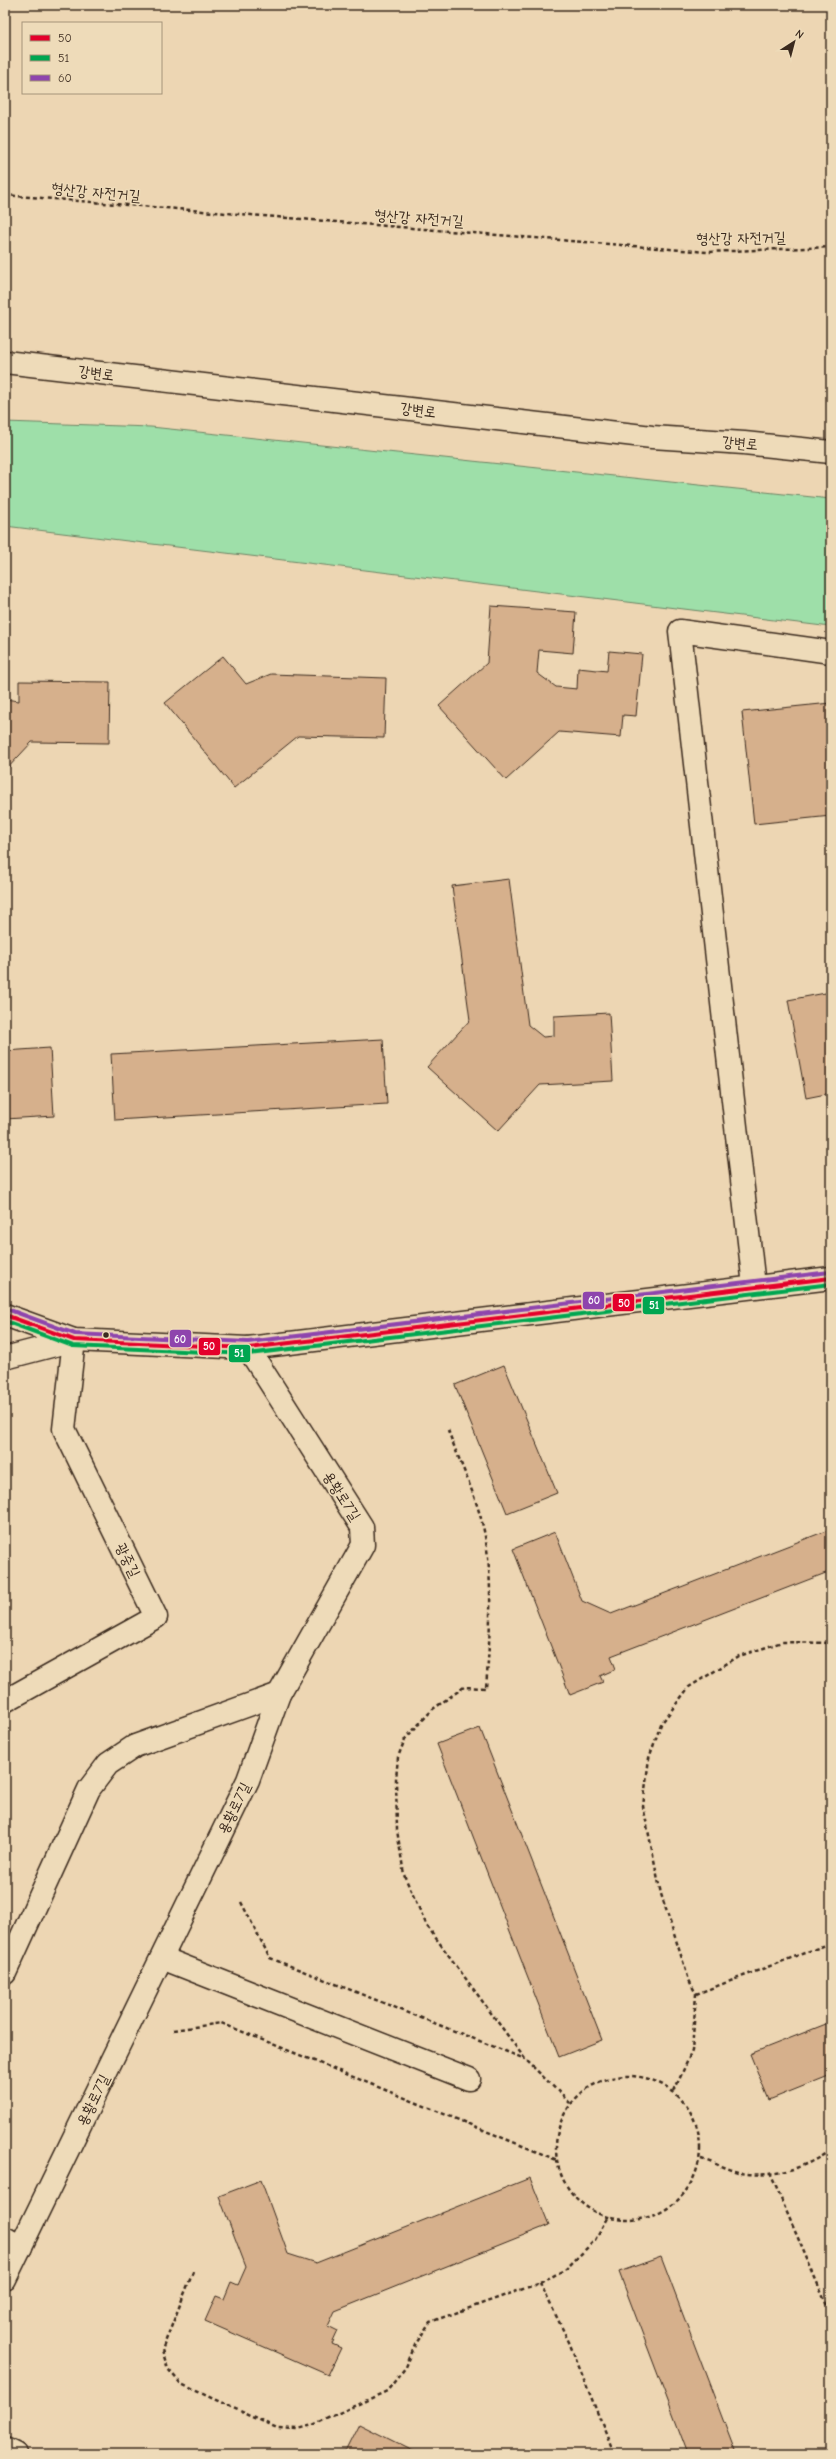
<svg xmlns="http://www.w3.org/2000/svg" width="836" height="2459" font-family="'Comic Neue','Poor Story',sans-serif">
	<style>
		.green { fill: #9edfa9; stroke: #6c8464 }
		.building { fill: #d6b08c; stroke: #3b2a1e }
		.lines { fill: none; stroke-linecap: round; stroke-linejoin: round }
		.minor-casing { stroke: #3b2a1e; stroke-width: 25 }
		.path { stroke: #3b2a1e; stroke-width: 2.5; stroke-dasharray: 4 3; stroke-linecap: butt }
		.minor { stroke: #eedbb9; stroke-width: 22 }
		.bus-1-casing { stroke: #eedbb9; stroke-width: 7 }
		.bus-2-casing { stroke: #eedbb9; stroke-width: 7 }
		.bus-3-casing { stroke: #eedbb9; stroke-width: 7 }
		.bus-1 { stroke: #e4002b; stroke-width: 4 }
		.bus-2 { stroke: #00a651; stroke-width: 4 }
		.bus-3 { stroke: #8e44ad; stroke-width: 4 }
		.bus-dot { fill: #3b2a1e; stroke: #eedbb9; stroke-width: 1.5 }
		.labels { text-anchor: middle; stroke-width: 3; stroke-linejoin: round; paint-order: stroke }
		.street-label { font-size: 15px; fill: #3b2a1e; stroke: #eedbb9 }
		.line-badge { stroke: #eedbb9; stroke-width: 1.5 }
		.badge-label { font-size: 11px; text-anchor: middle; font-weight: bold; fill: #fff }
	</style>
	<rect width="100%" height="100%" fill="#edd6b3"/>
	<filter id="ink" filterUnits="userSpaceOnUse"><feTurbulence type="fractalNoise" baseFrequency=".025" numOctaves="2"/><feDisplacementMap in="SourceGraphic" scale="8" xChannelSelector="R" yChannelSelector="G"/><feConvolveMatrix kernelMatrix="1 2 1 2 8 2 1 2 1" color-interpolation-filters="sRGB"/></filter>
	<g filter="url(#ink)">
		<polygon class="green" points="5,422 151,427 831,499 831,627 5,526"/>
		<g class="building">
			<polygon points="491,606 576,612 573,653 539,650 537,673 556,687 577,689 578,668 607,671 609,651 642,654 636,716 623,715 621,737 559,732 506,780 439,706 487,663"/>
			<polygon points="223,656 246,684 271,674 386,678 384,738 298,736 234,788 165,703"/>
			<polygon points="19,681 110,682 109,743 32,742 5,771 5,699 19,701"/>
			<polygon points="831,703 831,816 754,824 742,712"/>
			<polygon points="509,879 528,1025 543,1037 554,1036 554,1016 609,1013 613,1081 540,1085 498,1131 427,1067 470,1020 452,886"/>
			<polygon points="831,992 831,1093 806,1098 788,1000"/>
			<polygon points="383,1039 387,1104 115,1120 111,1054"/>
			<polygon points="50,1048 54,1116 5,1119 5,1051"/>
			<polygon points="504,1365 557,1493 507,1513 455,1385"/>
			<polygon points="831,1529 831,1571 611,1656 616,1669 600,1676 603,1682 570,1695 513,1549 555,1532 582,1601 611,1614"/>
			<polygon points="480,1728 602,2040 559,2057 437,1744"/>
			<polygon points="831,2022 831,2075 769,2100 750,2054"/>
			<polygon points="530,2178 549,2225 335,2311 328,2326 338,2331 332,2344 341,2348 328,2375 205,2321 216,2296 224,2299 231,2282 238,2285 246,2267 219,2196 261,2180 288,2254 316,2263"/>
			<polygon points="661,2257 736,2454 688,2454 619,2272"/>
			<polygon points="359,2424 419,2454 344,2454"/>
		</g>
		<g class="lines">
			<defs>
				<g id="minor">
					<polyline points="5,362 652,437 744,443 831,452"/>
					<polyline points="754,1286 680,631 831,652"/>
					<polyline points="5,1315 74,1340 248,1348 831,1278"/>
					<polyline points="5,1358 74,1340 64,1429 156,1617 5,1701"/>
					<polyline points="162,1958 469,2079"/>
					<polyline points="5,1973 89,1789 108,1764 135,1746 279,1694"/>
					<polyline points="5,2238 21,2247"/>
					<polyline points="5,2279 248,1780 279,1694 363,1545 362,1527 248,1348"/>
					<polyline points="5,2449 15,2454"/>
				</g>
			</defs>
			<use href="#minor" class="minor-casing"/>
			<g class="path">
				<polyline points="5,195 707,252 831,247"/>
				<path d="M448 1430C458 1458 472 1487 480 1515 495 1565 490 1637 486 1688L464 1687 433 1709 405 1739 398 1757 396 1779 397 1830 404 1875 427 1926 525 2059 571 2104"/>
				<polyline points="241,1902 270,1958 525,2059"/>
				<polyline points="696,1994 831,1943"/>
				<polyline points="173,2030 221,2023 557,2160"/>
				<circle cx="628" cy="2148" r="72"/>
				<polyline points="674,2091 692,2051 696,1994 689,1980 661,1894 643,1806 649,1758 661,1724 689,1687 739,1656 782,1642 831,1643"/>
				<path d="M701 2159C715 2163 732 2172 747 2174 778 2177 806 2167 831 2150"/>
				<polyline points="770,2173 831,2315"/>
				<polyline points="193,2272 162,2350 168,2369 181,2384 277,2428 297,2429 313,2425 387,2391 406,2367 415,2345 430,2322 540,2283 566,2269 595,2240 607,2218"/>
				<polyline points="540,2283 569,2342 614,2454"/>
			</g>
			<use href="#minor" class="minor"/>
			<defs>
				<polyline id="bus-1" points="5,1315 74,1340 248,1348 831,1278"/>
				<polyline id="bus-2" points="5,1321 73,1346 248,1354 831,1284"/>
				<polyline id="bus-3" points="7,1309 75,1334 248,1342 830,1272"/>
			</defs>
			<use href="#bus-1" class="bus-1-casing"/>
			<use href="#bus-2" class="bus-2-casing"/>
			<use href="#bus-3" class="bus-3-casing"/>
			<use href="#bus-1" class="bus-1"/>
			<use href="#bus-2" class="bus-2"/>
			<use href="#bus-3" class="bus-3"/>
		</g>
	</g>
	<circle class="bus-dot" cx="106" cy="1335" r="3.5"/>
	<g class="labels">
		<g class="street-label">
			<text transform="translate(96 192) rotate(5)" y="5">형산강 자전거길</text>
			<text transform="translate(419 218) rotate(4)" y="5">형산강 자전거길</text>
			<text transform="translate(741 238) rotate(-1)" y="5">형산강 자전거길</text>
			<text transform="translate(96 373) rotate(7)" y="5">강변로</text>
			<text transform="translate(418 410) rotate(7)" y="5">강변로</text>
			<text transform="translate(740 443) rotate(5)" y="5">강변로</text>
			<text transform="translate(342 1496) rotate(57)" y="5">용황로7길</text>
			<text transform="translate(128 1560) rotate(64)" y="5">광중길</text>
			<text transform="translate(234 1808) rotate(-64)" y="5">용황로7길</text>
			<text transform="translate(93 2100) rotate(-64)" y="5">용황로7길</text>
		</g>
	</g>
	<g class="line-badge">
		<rect x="582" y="1291" width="23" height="19" rx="4" fill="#8e44ad"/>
		<rect x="612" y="1293" width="23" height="19" rx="4" fill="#e4002b"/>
		<rect x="642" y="1296" width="23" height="19" rx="4" fill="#00a651"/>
		<rect x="169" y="1329" width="23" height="19" rx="4" fill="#8e44ad"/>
		<rect x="198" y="1337" width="23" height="19" rx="4" fill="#e4002b"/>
		<rect x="228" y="1344" width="23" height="19" rx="4" fill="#00a651"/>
	</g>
	<g class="badge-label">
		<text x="594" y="1304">60</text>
		<text x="624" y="1307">50</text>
		<text x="654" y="1309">51</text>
		<text x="180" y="1343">60</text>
		<text x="209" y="1350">50</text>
		<text x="239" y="1357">51</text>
	</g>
	<rect width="836" height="2459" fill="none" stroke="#eedbb9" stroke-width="20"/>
	<rect x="10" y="10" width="816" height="2439" fill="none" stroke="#3b2a1e" stroke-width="1.5" filter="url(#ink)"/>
	<rect x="22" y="22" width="140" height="72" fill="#eedbb9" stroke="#a6947b"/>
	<rect x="30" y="35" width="20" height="6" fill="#e4002b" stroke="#a6947b"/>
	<text x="58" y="42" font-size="12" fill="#3b2a1e">50</text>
	<rect x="30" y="55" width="20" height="6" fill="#00a651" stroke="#a6947b"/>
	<text x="58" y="62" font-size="12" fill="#3b2a1e">51</text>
	<rect x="30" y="75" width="20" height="6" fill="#8e44ad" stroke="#a6947b"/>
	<text x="58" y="82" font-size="12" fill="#3b2a1e">60</text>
	<g transform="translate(794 42) rotate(36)" stroke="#eedbb9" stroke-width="3" paint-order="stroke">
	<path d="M0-3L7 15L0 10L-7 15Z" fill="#3b2a1e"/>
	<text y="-6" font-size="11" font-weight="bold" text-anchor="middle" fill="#3b2a1e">N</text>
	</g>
</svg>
